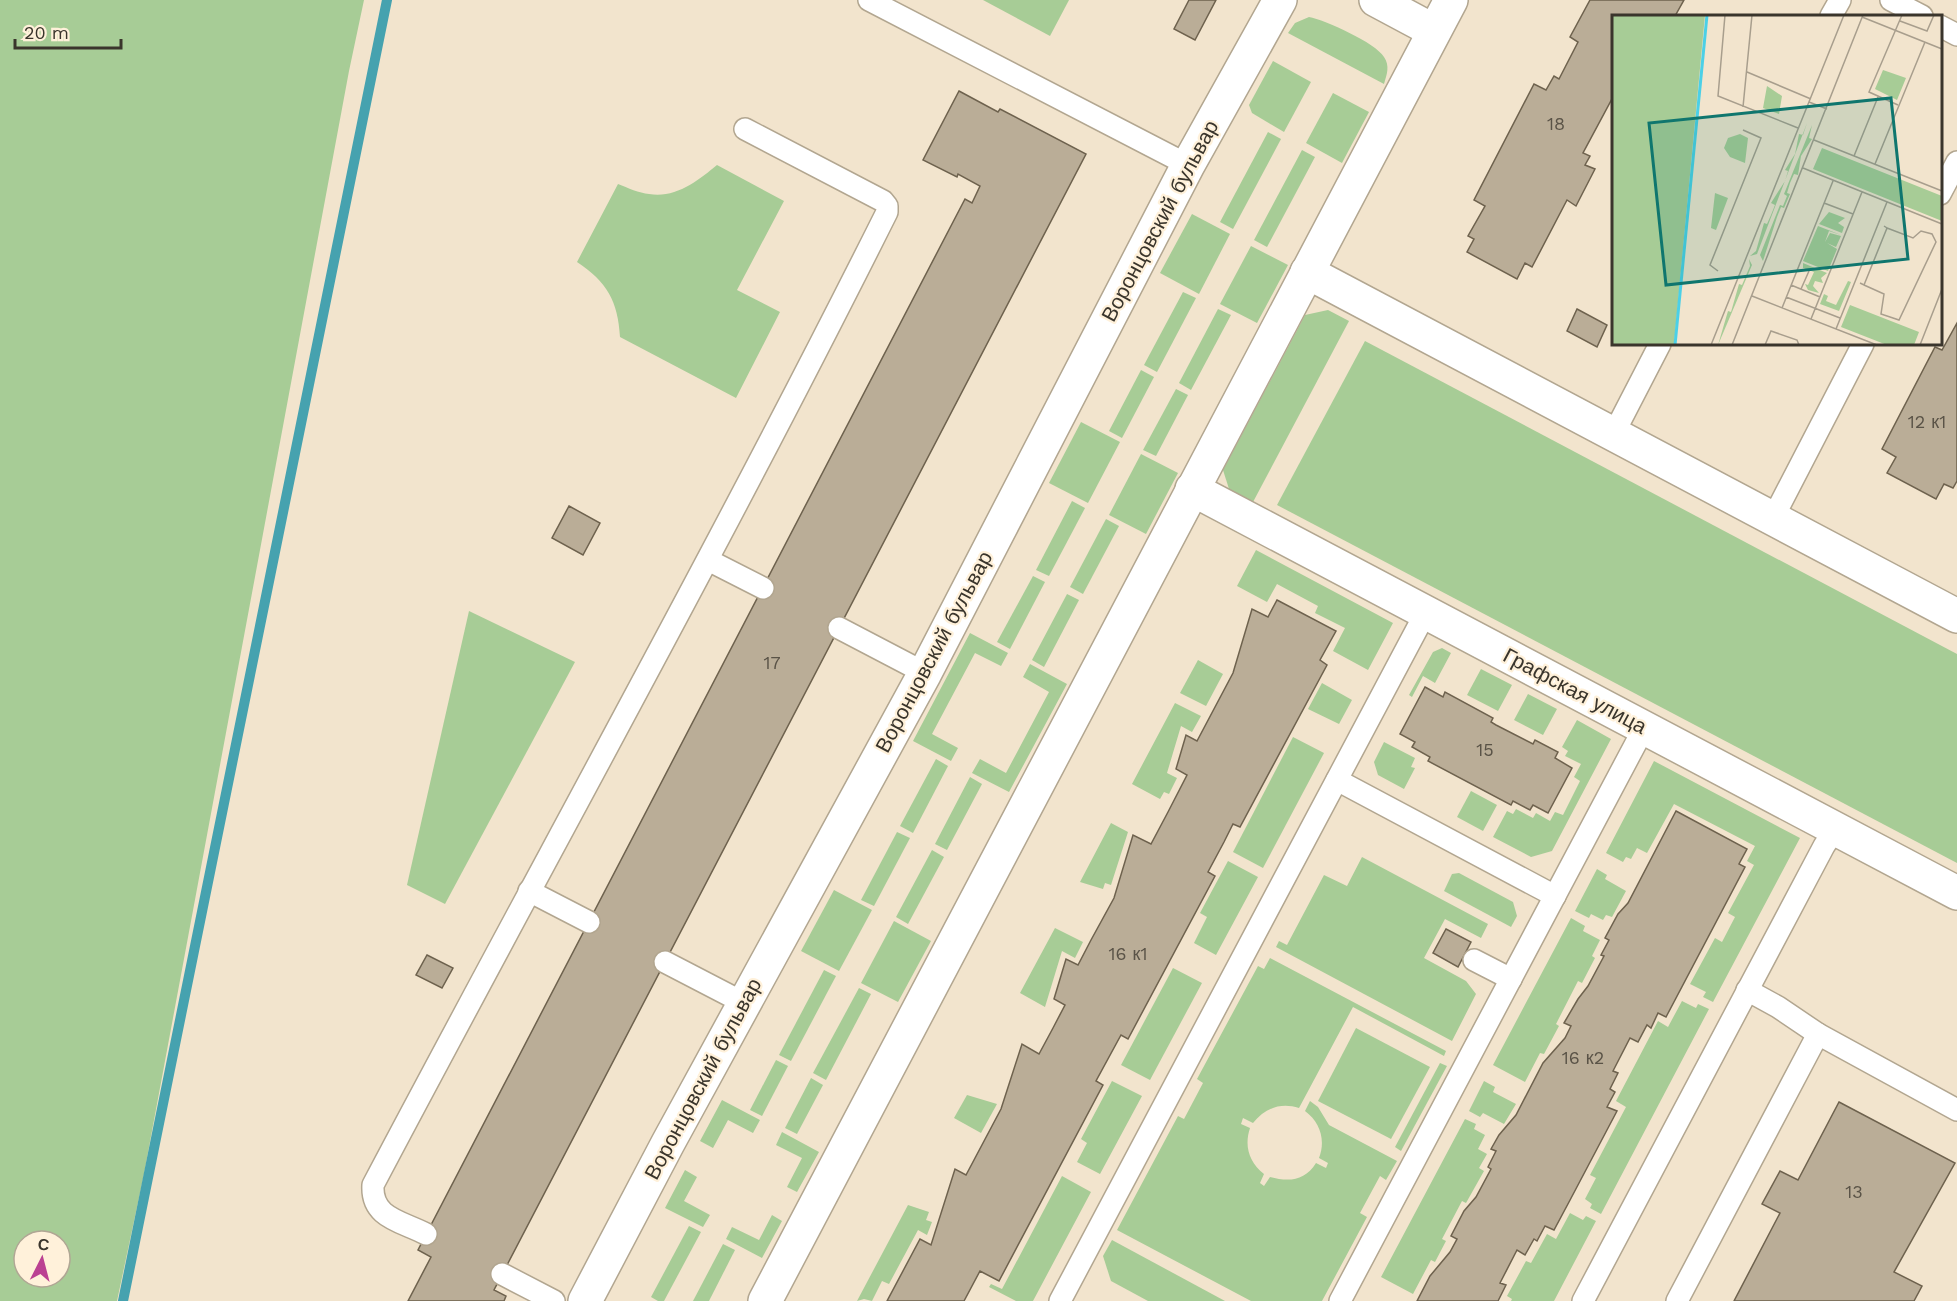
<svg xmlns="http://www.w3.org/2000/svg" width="1957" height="1301" font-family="'Work Sans',sans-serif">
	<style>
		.green { fill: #a7cc96; fill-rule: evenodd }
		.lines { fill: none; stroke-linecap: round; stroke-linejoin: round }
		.stream { stroke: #46a2af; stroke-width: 10 }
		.building { fill: #baad97; stroke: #6e624e; stroke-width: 1.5 }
		.service-casing { stroke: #b2a690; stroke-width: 24 }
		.minor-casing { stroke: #b2a690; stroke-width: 36 }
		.service { stroke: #fff; stroke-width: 21 }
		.minor { stroke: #fff; stroke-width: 33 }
		.labels { text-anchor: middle; stroke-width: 4.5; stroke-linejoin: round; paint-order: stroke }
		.number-label { font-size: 18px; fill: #5a5347 }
		.street-label { font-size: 21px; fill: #3a352c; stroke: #fff1da }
		.inset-river { fill: none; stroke: #4bd0e7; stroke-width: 3 }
		.inset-road { fill: none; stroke: #a89e8d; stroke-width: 1.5 }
		.view { fill: #0f766e; fill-opacity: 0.15; stroke: #0f766e; stroke-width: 3 }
		.inset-edge { fill: none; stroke: #3a352c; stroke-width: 3 }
	</style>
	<rect width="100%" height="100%" fill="#f2e4cd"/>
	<g class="green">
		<path d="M0 0H364L349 71 144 1174 117 1301H0ZM24 1241H60V1277H24Z"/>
		<polygon points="983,0 1069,0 1050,36"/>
		<path d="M1309 17C1325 20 1376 43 1384 57 1390 66 1387 74 1384 84L1288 33 1295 23Z"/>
		<polygon points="1273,61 1311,82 1284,132 1252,113 1249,105"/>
		<polygon points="1333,93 1369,112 1342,163 1306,143"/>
		<polygon points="1268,132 1281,139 1233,229 1220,222"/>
		<polygon points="1302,150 1315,157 1267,247 1254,240"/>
		<path d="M717 165 784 201 737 290 780 312 736 398 620 337C618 301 607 282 577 262L618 184C628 188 639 193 649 194 675 199 699 180 717 165Z"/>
		<polygon points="1192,214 1230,234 1199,294 1160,273"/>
		<polygon points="1251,246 1288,265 1257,323 1220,304"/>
		<polygon points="1183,292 1196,298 1157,372 1144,365"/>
		<polygon points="1218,309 1231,315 1191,390 1179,383"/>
		<polygon points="1328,310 1349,321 1253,502 1229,489 1223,470 1305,315"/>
		<polygon points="1365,341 1957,654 1957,863 1277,505"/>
		<polygon points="1141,370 1154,377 1122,438 1109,431"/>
		<polygon points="1176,389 1188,395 1156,456 1143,450"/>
		<polygon points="1081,422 1120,442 1088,503 1049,483"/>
		<polygon points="1141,454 1178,473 1146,534 1109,515"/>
		<polygon points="1072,501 1085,508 1049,576 1036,570"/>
		<polygon points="1106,519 1119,526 1083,594 1070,587"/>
		<polygon points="1256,550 1393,623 1368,670 1333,651 1345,628 1315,613 1318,606 1277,584 1267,602 1237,586"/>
		<polygon points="1033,576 1045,582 1010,649 997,642"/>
		<polygon points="1067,594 1079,600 1044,667 1032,660"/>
		<polygon points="469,611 575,662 445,904 407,885"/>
		<polygon points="970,633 1008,653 1001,666 975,653 932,734 958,748 951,761 913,741"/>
		<polygon points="1442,648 1451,653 1435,683 1423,676 1412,697 1409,695 1433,652"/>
		<polygon points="1198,660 1223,674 1206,706 1180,693"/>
		<polygon points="1030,664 1067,684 1009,792 972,773 980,759 1006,773 1049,692 1023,677"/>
		<polygon points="1481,669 1512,685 1498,711 1467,695"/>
		<polygon points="1322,683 1352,700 1339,724 1308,709"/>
		<polygon points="1528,694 1557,709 1543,735 1514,720"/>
		<polygon points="1175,703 1201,716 1192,732 1181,726 1167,773 1177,778 1169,794 1164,792 1160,799 1132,784"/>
		<polygon points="1577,720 1611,739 1552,851 1531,857 1493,837 1507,811 1513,814 1516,809 1533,818 1536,813 1550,821 1555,812 1563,815 1580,781 1574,777 1581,764 1565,756 1568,751 1562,747"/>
		<polygon points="1293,737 1324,753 1263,868 1233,852"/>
		<polygon points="1384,742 1415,758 1411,767 1415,768 1404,789 1378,775 1374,762"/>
		<polygon points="936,759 948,766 913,833 900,826"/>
		<polygon points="1654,761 1800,838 1713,1002 1703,997 1706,992 1690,984 1715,938 1722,942 1735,917 1728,913 1754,865 1747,861 1755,846 1674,804 1647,853 1637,848 1631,859 1626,857 1623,862 1606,853"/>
		<polygon points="970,777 982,784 947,850 935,844"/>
		<polygon points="1471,791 1497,805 1483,831 1457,817"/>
		<polygon points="1111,823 1128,832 1111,885 1105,883 1103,889 1080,882"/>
		<polygon points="897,832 910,838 874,906 861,900"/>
		<polygon points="932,850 944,857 908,924 896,917"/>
		<polygon points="1362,857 1488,924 1481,938 1445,919 1424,958 1466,981 1476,994 1452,1041 1276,947 1279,941 1287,945 1324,875 1347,886"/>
		<polygon points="1228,861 1258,877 1216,955 1194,943 1207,917 1200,913"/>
		<polygon points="1597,869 1607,875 1605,879 1626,891 1612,917 1606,915 1603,920 1591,914 1589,918 1575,911"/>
		<polygon points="1459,873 1513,902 1517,916 1511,927 1444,891 1452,874"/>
		<polygon points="834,890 872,910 839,971 801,951"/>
		<polygon points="1571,918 1585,926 1583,931 1600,940 1592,956 1595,958 1582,983 1578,981 1556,1024 1559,1026 1544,1054 1540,1053 1525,1082 1493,1065"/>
		<polygon points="894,921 931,941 898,1002 861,983"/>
		<polygon points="1055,928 1083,942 1075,958 1062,951 1045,1007 1020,993"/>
		<path d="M1270 958 1446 1051 1444 1056 1353 1007 1299 1108C1281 1102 1265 1108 1253 1123L1243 1118 1241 1124 1250 1128C1244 1146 1249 1162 1264 1174L1260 1183 1264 1186 1270 1177C1289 1182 1305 1181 1316 1163L1326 1168 1328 1163 1319 1158C1326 1140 1320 1122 1305 1111L1310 1101 1318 1107 1329 1125 1397 1161 1386 1180 1380 1176 1360 1213 1367 1217 1322 1301H1251L1117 1230 1178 1116 1184 1119 1203 1083 1197 1079 1258 966 1264 969Z"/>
		<polygon points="1173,968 1202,983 1150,1080 1121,1065"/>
		<polygon points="824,970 836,976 791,1061 779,1055"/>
		<polygon points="859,988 871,994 826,1080 813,1073"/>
		<polygon points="1682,1001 1696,1008 1698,1004 1709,1009 1601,1214 1590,1208 1592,1204 1585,1199 1596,1178 1590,1175 1626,1107 1616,1101 1658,1021 1668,1027"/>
		<polygon points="1356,1028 1430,1067 1391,1139 1318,1101"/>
		<polygon points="776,1060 788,1066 762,1116 750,1110"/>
		<polygon points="1440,1063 1447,1066 1401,1151 1395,1147"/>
		<polygon points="811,1078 823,1085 797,1134 785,1128"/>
		<polygon points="1112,1081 1142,1096 1100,1174 1077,1162 1087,1143 1081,1139"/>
		<polygon points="1484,1081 1495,1087 1493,1092 1516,1104 1504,1124 1483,1113 1480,1117 1469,1111"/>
		<polygon points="967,1095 997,1104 981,1133 954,1118"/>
		<polygon points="722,1100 760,1120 753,1133 728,1120 713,1148 700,1141"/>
		<polygon points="1465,1119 1476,1124 1474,1129 1485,1135 1478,1149 1487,1154 1479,1168 1484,1171 1466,1203 1462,1201 1442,1239 1446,1241 1435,1262 1431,1260 1413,1294 1381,1277"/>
		<polygon points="782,1132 819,1152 797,1192 787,1187 802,1158 776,1145"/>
		<polygon points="685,1170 697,1177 684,1201 710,1215 703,1227 665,1208"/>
		<polygon points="1062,1176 1091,1192 1033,1301 1016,1301 989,1287 991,1284 1002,1289"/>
		<polygon points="908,1205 929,1212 926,1220 932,1222 927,1235 918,1230 889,1284 882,1281 872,1301 864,1299 857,1301"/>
		<polygon points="1570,1213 1583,1220 1586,1216 1596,1221 1554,1301 1511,1301 1512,1299 1507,1296 1526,1261 1531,1263 1547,1234 1556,1239"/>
		<polygon points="772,1215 782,1221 762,1258 726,1239 732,1227 759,1240"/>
		<polygon points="689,1226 701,1232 664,1301 658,1301 651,1297"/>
		<polygon points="1112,1240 1225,1301 1148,1301 1111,1281 1103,1256"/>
		<polygon points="723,1244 735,1250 709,1301 693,1301"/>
	</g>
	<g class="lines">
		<polyline class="stream" points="123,1301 387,0"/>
	</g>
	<g class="building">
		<polygon points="1189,0 1216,0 1195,40 1174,29"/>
		<polygon points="1590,0 1684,0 1675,16 1614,16 1614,95 1583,153 1590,156 1585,165 1595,169 1576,206 1567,200 1532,267 1525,263 1517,279 1467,252 1474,239 1468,236 1485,206 1474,200 1534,84 1546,90 1554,76 1559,79 1578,42 1570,37"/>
		<polygon points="959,91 998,112 1000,109 1086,154 494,1290 506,1296 504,1301 408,1301 431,1257 418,1250 965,199 972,203 980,186 958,174 957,177 923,160"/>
		<polygon points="1577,309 1607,325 1597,347 1567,331"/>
		<polygon points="1957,323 1957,481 1953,488 1944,484 1936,499 1887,473 1896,457 1882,449 1935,347 1942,350"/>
		<polygon points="569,506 600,523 583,555 552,538"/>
		<polygon points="1277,600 1336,631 1320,660 1327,665 1240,827 1233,824 1224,842 1208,872 1215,876 1128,1039 1121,1035 1096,1081 1103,1085 999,1281 980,1271 964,1301 887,1301 920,1239 931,1245 955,1169 966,1175 1001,1109 1022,1044 1039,1054 1053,1028 1065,1005 1054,999 1066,959 1078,965 1091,940 1114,898 1133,835 1151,844 1168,812 1187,775 1176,769 1186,735 1197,741 1233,673 1252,609 1268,617"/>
		<polygon points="1425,687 1443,697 1445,692 1493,718 1491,722 1496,725 1533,744 1535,740 1558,752 1555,758 1572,768 1548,813 1533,805 1530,810 1513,801 1511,805 1428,761 1430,757 1412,747 1415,742 1400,734"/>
		<polygon points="1676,811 1747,849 1739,864 1745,867 1666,1017 1658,1013 1651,1028 1647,1025 1638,1042 1630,1038 1613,1071 1618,1073 1610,1089 1615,1092 1607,1107 1617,1111 1569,1202 1554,1230 1545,1226 1537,1241 1534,1239 1525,1255 1517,1250 1500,1283 1506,1285 1498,1301 1417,1301 1430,1276 1450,1252 1457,1239 1451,1236 1464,1211 1476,1197 1491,1169 1488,1167 1496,1151 1491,1149 1499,1135 1516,1115 1543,1063 1565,1038 1571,1026 1564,1023 1578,999 1588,986 1604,956 1601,955 1609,940 1605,938 1618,914 1628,903"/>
		<polygon points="1446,929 1471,942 1458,967 1433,953"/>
		<polygon points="427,955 453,968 442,988 416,975"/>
		<polygon points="1839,1102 1955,1163 1894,1272 1922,1286 1914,1301 1734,1301 1780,1213 1762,1204 1780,1171 1798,1180"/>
	</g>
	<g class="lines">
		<defs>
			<g id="service">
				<polyline points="869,0 1188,165"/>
				<polyline points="1891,0 1922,16"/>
				<polyline points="1831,16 1840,0"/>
				<polyline points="1940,26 1957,35"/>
				<polyline points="1940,194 1957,162"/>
				<polyline points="1614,433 1660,344"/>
				<polyline points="1773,518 1863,344"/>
				<polyline points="708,560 763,588"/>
				<polyline points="839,628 925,673"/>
				<polyline points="1337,780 1555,896"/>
				<polyline points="529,891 589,922"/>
				<polyline points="1474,960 1511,979"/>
				<polyline points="665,962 744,1003"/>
				<polyline points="1818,1034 1957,1110"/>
				<path d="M426 1234C401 1221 371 1218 373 1185 544 861 723 540 887 212V206L883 201 745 129"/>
				<polyline points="502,1274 554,1301"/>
				<polyline points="1060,1301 1426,612"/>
				<polyline points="1340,1301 1644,728"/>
				<polyline points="1583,1301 1824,846 1835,829"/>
				<polyline points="1677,1301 1818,1034 1778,1007 1747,990"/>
			</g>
			<g id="minor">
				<polyline points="1376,0 1434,31"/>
				<polyline points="1307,272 1957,616"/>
				<polyline points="1192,489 1957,893"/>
				<polyline points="585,1301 668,1143 925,673 1188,165 1280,0"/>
				<polyline points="765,1301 1451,0"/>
			</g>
		</defs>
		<use href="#service" class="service-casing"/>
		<use href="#minor" class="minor-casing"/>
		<use href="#service" class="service"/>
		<use href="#minor" class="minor"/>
	</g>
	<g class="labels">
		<g class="number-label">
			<text x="1556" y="130">18</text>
			<text x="1927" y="428">12 к1</text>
			<text x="772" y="669">17</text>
			<text x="1485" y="756">15</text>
			<text x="1128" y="960">16 к1</text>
			<text x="1583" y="1064">16 к2</text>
			<text x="1854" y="1198">13</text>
		</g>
		<g class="street-label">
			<text transform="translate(1160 221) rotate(-62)" y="7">Воронцовский бульвар</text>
			<text transform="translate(934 652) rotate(-62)" y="7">Воронцовский бульвар</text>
			<text transform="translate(1575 691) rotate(28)" y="7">Графская улица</text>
			<text transform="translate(703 1079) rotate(-62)" y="7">Воронцовский бульвар</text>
		</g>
	</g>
	<g transform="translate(1612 15)">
		<rect width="330" height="330" fill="#f2e4cd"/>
		<path d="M0 0H93L62 330H0ZM271 55 294 63 285 85 263 74ZM155 71 170 81 167 99 151 93ZM195 108 145 239 138 241 144 236 152 208 155 209 159 200 163 190 159 188 173 166 176 156 173 155 183 139 187 119 191 120ZM200 110 197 123 200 124 189 141 186 160 182 159 178 168 175 178 178 179 172 193 169 192 165 202 151 246 148 240 168 190 171 191 175 181 172 179ZM128 119 136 123 133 148 118 142 112 133 116 123ZM210 133 330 181V206L201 154ZM103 178 116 183 104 215 99 213ZM217 197 233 203 226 208 232 212 230 218 207 209ZM206 211 229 220 217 216 213 227 218 218 229 221 224 232 215 228 225 234 216 256 191 246ZM137 244 140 250 106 330 116 296 119 297 127 269 130 270 138 251ZM191 248 215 258 209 263 211 268 203 266 201 271 207 278 196 275 193 269 196 270 202 257 191 253ZM236 266 239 267 227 296 208 289 212 279 216 281 214 286 224 290ZM238 290 307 317 302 330H275L229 312Z" fill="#a7cc96"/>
		<path class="inset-river" d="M63 330 95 0"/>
		<path class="inset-road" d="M113 0 106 81 186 113M250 2 330 34M288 6 315 16 322 0M135 57 199 84M197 87 215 94M286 90 257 77 290 0M131 92 140 0M202 125 330 176M242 141 266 82M263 149 313 27M191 153 330 209M212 188 241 199M106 256 98 250 149 123 131 115M248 268 252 270 275 213 272 211M179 270 208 282M252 270 272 279 269 299 287 305 324 227 320 219 309 216 301 223 275 213M189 274 197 256M140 281 265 330M174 282 228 303M170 293 221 166M199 304 250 177M224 314 275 187M99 330 232 0M120 330 251 0M153 330 159 316 185 325 187 330M308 330 330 274"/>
		<path class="view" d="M279 83 296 244 54 270 37 108Z"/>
		<rect width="330" height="330" class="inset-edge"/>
	</g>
	<g transform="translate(42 1259) rotate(6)"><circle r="28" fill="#fff1da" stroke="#b0a694" stroke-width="1.5"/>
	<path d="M0-4.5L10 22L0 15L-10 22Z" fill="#bb4192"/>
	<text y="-9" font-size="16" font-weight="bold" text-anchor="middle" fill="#3a352c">С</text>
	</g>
	<path d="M15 39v9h106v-9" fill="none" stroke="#3a352c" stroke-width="3"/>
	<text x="24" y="39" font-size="18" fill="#3a352c" stroke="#fff1da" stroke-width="4.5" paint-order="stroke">20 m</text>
</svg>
